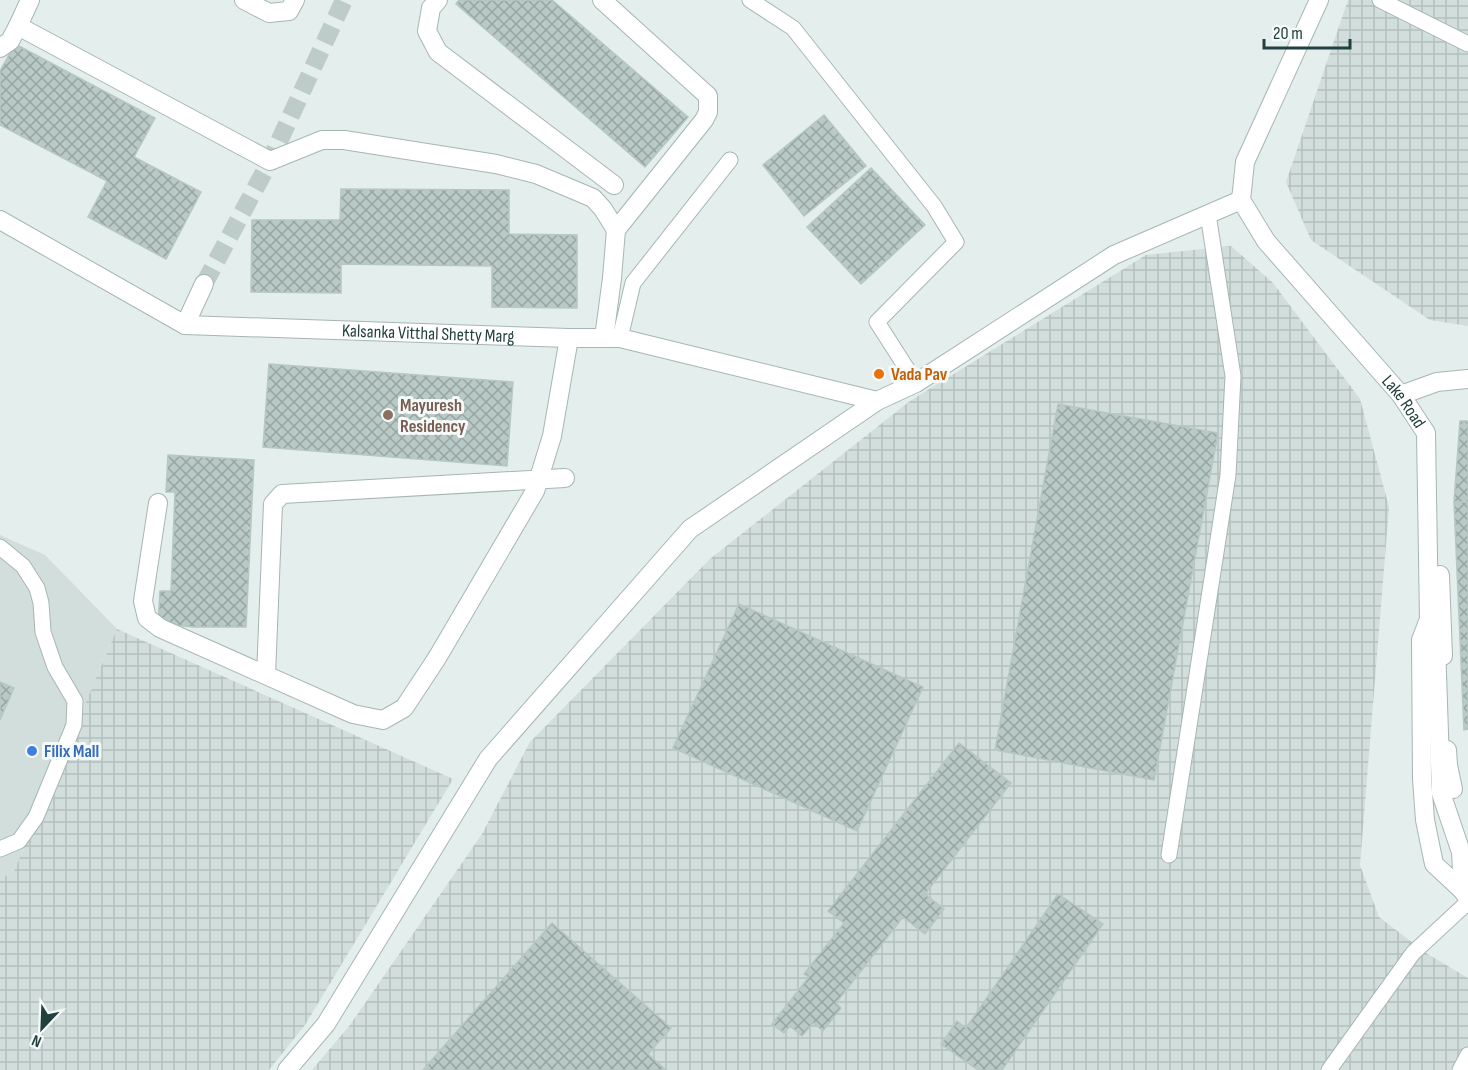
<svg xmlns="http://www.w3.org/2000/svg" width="1468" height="1070" font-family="'Sofia Sans Condensed',sans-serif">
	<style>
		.built { fill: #d2dedb }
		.industrial { fill: url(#industrial-grid) }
		.building { fill: url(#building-cross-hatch); stroke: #b6c8c4; stroke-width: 1.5 }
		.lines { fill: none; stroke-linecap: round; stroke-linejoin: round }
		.minor-tunnel { stroke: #bdcbc9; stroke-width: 18; stroke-dasharray: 18 9; stroke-linecap: butt }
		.service-casing { stroke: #a6b6b5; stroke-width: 17 }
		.minor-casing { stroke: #a6b6b5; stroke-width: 20 }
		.tertiary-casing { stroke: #a6b6b5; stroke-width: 20 }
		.service { stroke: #fff; stroke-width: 15 }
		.minor { stroke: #fff; stroke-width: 18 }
		.tertiary { stroke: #fff; stroke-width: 18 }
		.food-dot { fill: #e8710a; stroke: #f5faf8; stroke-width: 2 }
		.education-dot { fill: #8d6e63; stroke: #f5faf8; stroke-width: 2 }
		.shop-dot { fill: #3f7fe0; stroke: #f5faf8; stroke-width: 2 }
		.labels { text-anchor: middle; stroke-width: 6; stroke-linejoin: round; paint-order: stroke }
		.street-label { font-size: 18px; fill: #22403f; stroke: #f5faf8 }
		.food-label { font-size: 18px; font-weight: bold; fill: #c56008; stroke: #f5faf8; text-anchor: start }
		.education-label { font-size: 18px; font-weight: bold; fill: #785e54; stroke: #f5faf8; text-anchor: start }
		.shop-label { font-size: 18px; font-weight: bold; fill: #366cbe; stroke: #f5faf8; text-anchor: start }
	</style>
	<defs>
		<pattern id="industrial-grid" width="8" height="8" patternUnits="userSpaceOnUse" patternTransform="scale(1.5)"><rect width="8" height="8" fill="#d2dedb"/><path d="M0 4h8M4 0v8" fill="none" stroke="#b4c0bd"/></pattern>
		<pattern id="building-cross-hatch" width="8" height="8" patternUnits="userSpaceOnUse" patternTransform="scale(1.5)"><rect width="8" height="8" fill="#b9c9c5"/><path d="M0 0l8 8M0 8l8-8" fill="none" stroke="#96a5a1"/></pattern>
	</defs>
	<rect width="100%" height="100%" fill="#e4eeec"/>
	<polygon class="built" points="0,535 45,555 117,629 11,878 0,873"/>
	<g class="industrial">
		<polygon points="1348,0 1468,0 1468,326 1430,320 1311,240 1286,182"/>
		<polygon points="1231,246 1273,283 1360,399 1389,507 1360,865 1379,917 1426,953 1468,978 1468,1070 312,1070 350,1025 482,834 530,742 710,559 910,401 1146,255"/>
		<polygon points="117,629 453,779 305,1025 269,1070 0,1070 0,873 11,878"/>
	</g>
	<g class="building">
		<polygon points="459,0 552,0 688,117 645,167 456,4"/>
		<polygon points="15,44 155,118 134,157 201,192 166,259 88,217 107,181 0,125 0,71"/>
		<polygon points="824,115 866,166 804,216 763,165"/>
		<polygon points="871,168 925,225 861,284 807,227"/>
		<polygon points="341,189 509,190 509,234 577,235 577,308 492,307 492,266 341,264 341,293 251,292 252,220 340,220"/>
		<polygon points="269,364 513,382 507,466 263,447"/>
		<polygon points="1058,404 1218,433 1154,780 995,750"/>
		<polygon points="1460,421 1468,421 1468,502 1454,502"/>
		<polygon points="168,455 254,460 246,627 193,627 158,623 160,591 171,591 175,492 166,492"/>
		<polygon points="1454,502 1468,502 1468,729 1464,730"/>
		<polygon points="739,604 923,687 857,831 673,748"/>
		<polygon points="0,682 14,688 0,720"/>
		<polygon points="959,743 1011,783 925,894 944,909 925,934 903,917 836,1003 841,1008 823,1031 813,1023 802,1036 790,1026 784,1033 772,1024 809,977 804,974 844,923 828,911"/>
		<polygon points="1058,894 1103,924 1002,1070 978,1070 941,1044 957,1021 966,1028"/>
		<polygon points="552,923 671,1028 648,1054 666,1070 423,1070"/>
	</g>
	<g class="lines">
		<polyline class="minor-tunnel" points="204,284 270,161 344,0"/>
		<defs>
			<g id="service">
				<polyline points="750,0 793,28 934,206 956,242 877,322 916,383"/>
				<polyline points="1380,0 1468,44"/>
				<polyline points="620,338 633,283 730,160"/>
				<polyline points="0,547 23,566 37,588 41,603 43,632 55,667 75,701 74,725 36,817 19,841 0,849"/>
				<polyline points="1169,855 1228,475 1233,376 1208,214"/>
				<polyline points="1329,1070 1413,953 1468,902"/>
				<polyline points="1460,1070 1468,1055"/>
			</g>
			<g id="minor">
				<polyline points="30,0 18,26 270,161 322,140 344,140 496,164 536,174 593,198 603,209 616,230"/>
				<polyline points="244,0 269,13 289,11 295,0"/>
				<polyline points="438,0 431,8 427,31 438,52 614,185"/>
				<polyline points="602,0 708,96 708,112 704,120 616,230 612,278 604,338"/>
				<polyline points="0,48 10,41 18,26"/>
				<path id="s1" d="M0 220 185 325 569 338H620L877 401"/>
				<polyline points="185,325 204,284"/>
				<polyline points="1401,395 1437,382 1468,379"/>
				<polyline points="158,503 143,601 147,618 160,628 353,714 383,720 404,708 437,658 535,491 552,436 569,338"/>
				<polyline points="1440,575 1443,656"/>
				<polyline points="266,675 273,504 282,494 565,478"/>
				<polyline points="1447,750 1448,765 1453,789"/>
				<polyline points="287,1070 326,1024 488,759 690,529 877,401 916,383 1114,255 1241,200"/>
			</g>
			<g id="tertiary">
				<path id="s2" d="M1319 0 1245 162 1241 200 1266 241 1401 395 1426 433 1429 619 1436 643 1441 793 1461 852 1463 891 1468 899"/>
				<polyline points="1429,619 1421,640 1422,779 1425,820 1434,864 1463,891"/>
			</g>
		</defs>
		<use href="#service" class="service-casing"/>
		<use href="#minor" class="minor-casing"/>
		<use href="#tertiary" class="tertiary-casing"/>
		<use href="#service" class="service"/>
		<use href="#minor" class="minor"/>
		<use href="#tertiary" class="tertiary"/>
	</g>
	<circle class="food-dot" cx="879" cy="374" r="6"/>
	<circle class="education-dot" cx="388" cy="415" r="6"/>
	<circle class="shop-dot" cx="32" cy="751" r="6"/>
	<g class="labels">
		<g class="street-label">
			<text dy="6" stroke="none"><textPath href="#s1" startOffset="456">Kalsanka Vitthal Shetty Marg</textPath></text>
			<text dy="6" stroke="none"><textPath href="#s2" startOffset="476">Lake Road</textPath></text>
		</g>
		<g class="food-label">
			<text x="891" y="380">Vada Pav</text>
		</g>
		<g class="education-label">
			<text x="400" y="411">Mayuresh<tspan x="400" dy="21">Residency</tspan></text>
		</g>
		<g class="shop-label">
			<text x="44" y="757">Filix Mall</text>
		</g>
	</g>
	<g transform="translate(42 1028) rotate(203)" stroke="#f5faf8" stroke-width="4.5" paint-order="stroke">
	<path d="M0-4.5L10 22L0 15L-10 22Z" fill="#22403f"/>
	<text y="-9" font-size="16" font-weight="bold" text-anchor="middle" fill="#22403f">N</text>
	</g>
	<path d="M1264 39v9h86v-9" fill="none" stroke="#22403f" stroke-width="3"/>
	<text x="1273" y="39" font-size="18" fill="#22403f" stroke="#f5faf8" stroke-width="4.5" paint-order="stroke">20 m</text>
</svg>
